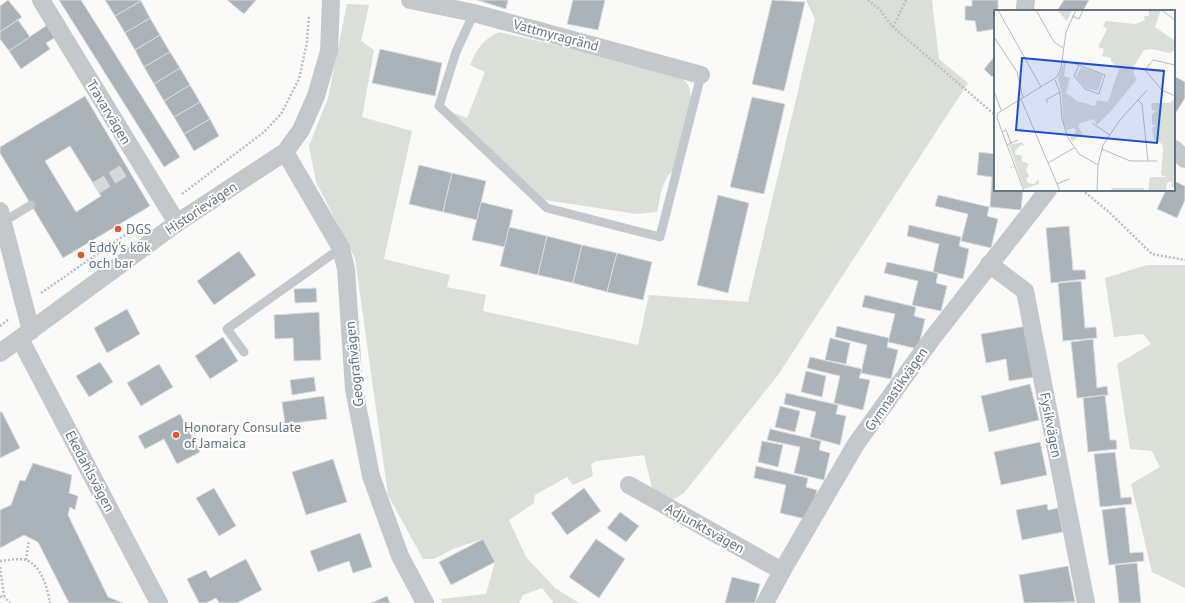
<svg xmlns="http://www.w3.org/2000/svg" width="1185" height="603" font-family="'PT Sans',sans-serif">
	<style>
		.green { fill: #dadfd7 }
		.building { fill: #aab3b9; stroke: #dcdcda; fill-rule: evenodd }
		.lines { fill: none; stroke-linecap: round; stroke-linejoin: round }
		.pedestrian-tunnel { stroke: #d5d9db; stroke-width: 13; stroke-dasharray: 13 6; stroke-linecap: butt }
		.path { stroke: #bbbfc2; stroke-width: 2.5; stroke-dasharray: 2 2; stroke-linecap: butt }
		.service { stroke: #c3c8cc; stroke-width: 9 }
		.minor { stroke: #c3c8cc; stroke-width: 18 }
		.poi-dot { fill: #e4572e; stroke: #fff; stroke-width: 1.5 }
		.labels { text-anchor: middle; stroke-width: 4; stroke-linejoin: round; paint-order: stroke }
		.street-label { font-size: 14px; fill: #657683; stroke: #fff }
		.poi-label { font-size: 14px; fill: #657683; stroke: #fff; text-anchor: start }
		.inset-road { fill: none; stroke: #b5bdc2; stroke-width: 1 }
		.view { fill: #1d4ed8; fill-opacity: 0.15; stroke: #1d4ed8; stroke-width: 2 }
		.inset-edge { fill: none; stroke: #657683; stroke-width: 2 }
	</style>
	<rect width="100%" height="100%" fill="#fafaf8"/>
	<g class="green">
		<polygon points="806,0 932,0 939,59 968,83 778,375 684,493 673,500 652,488 644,455 597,461 591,464 593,476 573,485 567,477 535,495 534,503 509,520 526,557 555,588 579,603 554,603 542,588 523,595 519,603 442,603 441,599 486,594 495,562 483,539 455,548 434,559 423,559 388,495 355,258 316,182 309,146 328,98 347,4 369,5 361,41 374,50 362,117 412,131 384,259 450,275 447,287 486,295 483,311 638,345 649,295 748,302 815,19"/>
		<path d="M499 32 668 71C675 74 683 77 688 85 697 103 682 148 678 168 662 174 661 196 657 212L637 214 545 200 451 112 467 118 485 72 470 65C476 50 483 39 499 32Z"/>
		<polygon points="1147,265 1185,265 1185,588 1152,572 1131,484 1160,467 1152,451 1130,449 1117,364 1151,344 1143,334 1114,337 1105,278"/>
	</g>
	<g class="building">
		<polygon points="8,0 22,17 0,32 0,6"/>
		<polygon points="59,0 81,0 180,157 164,167"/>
		<polygon points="105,0 140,0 141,1 115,16"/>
		<polygon points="227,0 256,0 244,14"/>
		<polygon points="477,0 508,0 506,9"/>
		<polygon points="573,0 605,0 598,30 567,24"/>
		<polygon points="772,0 805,2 784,91 752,84"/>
		<polygon points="972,0 998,0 998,11 995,11 995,29 977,32 975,21 965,20 965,6 972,6"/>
		<polygon points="1064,0 1089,0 1083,11 1057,11"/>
		<polygon points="141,1 150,18 125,33 115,16"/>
		<polygon points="150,18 160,35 135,50 125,33"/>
		<polygon points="18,20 30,37 9,51 0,39 0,32"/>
		<polygon points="50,23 58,36 46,43 50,49 21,69 9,51"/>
		<polygon points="160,35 170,52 144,67 135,50"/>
		<polygon points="380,49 442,63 435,96 372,83"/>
		<polygon points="170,52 180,68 154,84 144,67"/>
		<polygon points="995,56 995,74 992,77 984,69"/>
		<polygon points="180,68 190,85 164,101 154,84"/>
		<polygon points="1174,76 1185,82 1185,98 1175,114 1174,113"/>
		<polygon points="190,85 200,102 174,117 164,101"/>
		<path d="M85 96 150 206 63 258 0 153V147ZM70 146 101 196 76 212 45 161Z"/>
		<polygon points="752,97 785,104 764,194 730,187"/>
		<polygon points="200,102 210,119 184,134 174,117"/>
		<polygon points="210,119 219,136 194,151 184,134"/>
		<polygon points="979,152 995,154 995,190 1023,190 1021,210 990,207 992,177 977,175"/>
		<polygon points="419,165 452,173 443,212 409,204"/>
		<polygon points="452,173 486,181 477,220 443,212"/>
		<polygon points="1174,181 1185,186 1185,200 1177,218 1157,209 1166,190 1174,190"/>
		<polygon points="718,195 749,203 728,293 697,285"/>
		<polygon points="938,195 989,207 987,216 998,219 991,248 961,241 968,214 935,206"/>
		<polygon points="481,202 513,210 505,247 472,240"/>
		<polygon points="909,225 961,237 959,246 969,249 963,279 933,272 939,244 907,236"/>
		<polygon points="1069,226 1073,270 1085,270 1086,279 1051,283 1046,228"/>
		<polygon points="509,227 547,236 538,275 500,266"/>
		<polygon points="547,236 582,245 573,283 538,275"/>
		<polygon points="582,245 617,253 607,292 573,283"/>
		<polygon points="239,251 256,275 214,305 197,281"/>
		<polygon points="617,253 652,262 643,300 607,292"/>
		<polygon points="887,262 938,273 936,283 947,286 941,311 912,305 918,281 884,273"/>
		<polygon points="1081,281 1085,328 1096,327 1097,338 1063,341 1058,283"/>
		<polygon points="316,288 317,302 295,303 294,289"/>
		<polygon points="865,295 916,307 914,316 925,319 918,349 888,342 895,314 862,307"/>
		<polygon points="127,309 140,334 107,353 94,328"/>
		<polygon points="319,312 321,360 294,361 293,338 275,339 274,315"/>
		<polygon points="837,326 889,338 887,347 898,350 891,379 861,373 867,345 835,337"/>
		<polygon points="1027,326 1035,377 1009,381 1006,359 986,363 981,334"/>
		<polygon points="223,337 238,361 210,379 195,356"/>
		<polygon points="830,338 850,343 846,364 825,360"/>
		<polygon points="1093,339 1097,388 1107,386 1108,395 1077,398 1071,342"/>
		<polygon points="810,357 862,369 859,378 870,380 863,410 834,403 840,376 807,368"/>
		<polygon points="100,362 113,382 89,397 76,376"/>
		<polygon points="159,364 173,387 141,406 127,383"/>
		<polygon points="806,371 826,376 822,397 801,392"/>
		<polygon points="314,377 316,391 292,395 290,380"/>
		<polygon points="1030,384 1039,420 989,432 981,396"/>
		<polygon points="786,393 838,405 836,414 846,416 840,445 810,437 816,412 784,404"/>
		<polygon points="1105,395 1110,440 1116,440 1117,449 1088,452 1083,398"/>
		<polygon points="324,396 327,419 285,424 282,402"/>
		<polygon points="780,406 800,411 795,432 775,427"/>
		<polygon points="0,412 2,412 20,448 0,458"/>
		<polygon points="180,414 200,452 177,464 164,439 145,449 138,436"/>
		<polygon points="770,429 821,441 819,450 830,453 824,480 794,473 800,447 767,440"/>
		<polygon points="762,441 783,445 778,467 758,462"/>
		<polygon points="1040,442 1047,475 1001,485 994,452"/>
		<polygon points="1115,452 1121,498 1131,497 1132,504 1100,507 1094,454"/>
		<polygon points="333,459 347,502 306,515 292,472"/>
		<polygon points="33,463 72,475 69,493 78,496 75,510 70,507 68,515 108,597 123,603 69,603 38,542 24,535 0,548 0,510 11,505 20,480 25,481"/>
		<polygon points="756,466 808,478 806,487 817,490 810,520 780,513 786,485 754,478"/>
		<polygon points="214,488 236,526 219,536 196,498"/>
		<polygon points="584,488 601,511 567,535 551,513"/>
		<polygon points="1047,504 1048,510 1058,508 1063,532 1022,540 1016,510"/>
		<polygon points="1125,507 1130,553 1143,552 1144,561 1109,565 1102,510"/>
		<polygon points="620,512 639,526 626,542 607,528"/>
		<polygon points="360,533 372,567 353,573 349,561 318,572 310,551"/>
		<polygon points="483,539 495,562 451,585 439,562"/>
		<polygon points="596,539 625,559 599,598 569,577"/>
		<polygon points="246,559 262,590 237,603 219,603 216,598 206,603 199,603 187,579 206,570 210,578"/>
		<polygon points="1137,563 1141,603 1119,603 1115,565"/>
		<polygon points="1068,566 1075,602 1024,603 1019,575"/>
		<polygon points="732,577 760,584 755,603 725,603"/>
		<polygon points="387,596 390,603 371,603"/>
	</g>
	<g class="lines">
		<polyline class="pedestrian-tunnel" points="96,188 128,168"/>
		<g class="path">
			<polyline points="868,0 879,9 893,27 995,115"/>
			<polyline points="893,27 906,0"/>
			<polyline points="1082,190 1109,212 1152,254 1185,260"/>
			<polyline points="182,194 264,132 281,114 299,79 307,42 309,16"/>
			<polyline points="41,293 135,228"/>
			<polyline points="0,326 9,319"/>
			<polyline points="26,560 29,540"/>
			<path d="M0 561C7 560 19 558 26 560 41 565 48 589 50 603"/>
			<polyline points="0,567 4,596"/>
			<polyline points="0,597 4,596 10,603"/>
		</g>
		<g class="service">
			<polyline points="474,13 456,52 439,106 547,208 660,237 701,75"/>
			<polyline points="3,222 31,205"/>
			<polyline points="244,352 227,329 341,248"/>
		</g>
		<g class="minor">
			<polyline points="41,0 177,223"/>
			<polyline points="410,0 474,13 701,75"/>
			<polyline points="1026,0 1025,7 1026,11"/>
			<polyline points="1174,149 1185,159"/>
			<polyline points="285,152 341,248 346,269 354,389 371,476 400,556 425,603"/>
			<polyline points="0,211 31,331"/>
			<polyline points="989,264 1025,291 1086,603"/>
			<polyline points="20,339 159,603"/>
			<polyline points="0,353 177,223 285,152 301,130 316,96 329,51 331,0"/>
			<polyline points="629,485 782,571"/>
			<polyline points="765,603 782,571 856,444 931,340 1048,190"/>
		</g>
	</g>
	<g class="poi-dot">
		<circle cx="118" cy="229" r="4"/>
		<circle cx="81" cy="255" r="4"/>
		<circle cx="176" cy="435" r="4"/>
	</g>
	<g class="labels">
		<g class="street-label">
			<text transform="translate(556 35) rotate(15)" y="5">Vattmyragränd</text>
			<text transform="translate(109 112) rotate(59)" y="5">Travarvägen</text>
			<text transform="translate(201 208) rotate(-34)" y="5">Historievägen</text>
			<text transform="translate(354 364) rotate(-96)" y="5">Geografivägen</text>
			<text transform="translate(896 389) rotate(-55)" y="5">Gymnastikvägen</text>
			<text transform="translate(1051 425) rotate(79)" y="5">Fysikvägen</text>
			<text transform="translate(90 471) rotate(62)" y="5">Ekedahlsvägen</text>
			<text transform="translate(705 528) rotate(29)" y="5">Adjunktsvägen</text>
		</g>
		<g class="poi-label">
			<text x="126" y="234">DGS</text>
			<text x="89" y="252">Eddy's kök<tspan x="89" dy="16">och bar</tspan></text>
			<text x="184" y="432">Honorary Consulate<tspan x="184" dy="16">of Jamaica</tspan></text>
		</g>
	</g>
	<g transform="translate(994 10)">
		<rect width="181" height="181" fill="#fafaf8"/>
		<path d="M63 0H78L73 11ZM155 0H167L161 17 181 31V40L176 43 158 39 150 40 140 56V65L143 69 117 101 103 115 100 109 87 113 84 116 92 130 87 124 78 132 75 125 80 124 82 121 80 118 73 120 69 112 68 83 64 69 70 53H72L70 66 76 68 72 83 83 91 101 96 103 90 114 92 125 59 117 51V48L108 46 110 39 104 37 113 19 109 16 112 11 142 14 151 10 150 6H155ZM87 57 109 65 104 81 91 78 82 67ZM180 89 181 177H177L178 171 173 173 172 181H154L156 167H173L167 165 169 140 168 134 160 129 158 118 162 116 158 114V104L162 101 158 100 157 93H176ZM28 132 31 136 27 135 21 141 22 145H27L28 151 35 154 32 160 35 166 32 169 34 173 40 174 45 169V174L30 179 15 135Z" fill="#dadfd7"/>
		<path class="inset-road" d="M4 0 47 77M42 0 60 32 69 38M169 1 181 10M78 6 85 9 89 0M0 27 23 62 29 88M68 50 85 55 111 65 105 84 91 79 80 66 85 55M181 55 159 50 151 60 168 80 181 86M61 70 66 82 68 109 74 128 85 144 104 155M0 81 7 100M27 89 66 181M144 90 148 94 154 151M54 93 52 90 66 82M98 113 116 125M8 122 12 120 17 133M13 135 24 130M108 139 136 151H163M54 153 80 138M63 174 75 169M30 181 3 108 4 103 63 67 67 58 72 22 82 0M103 181 104 155 109 135 126 110 153 80M118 181V179H150"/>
		<path class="view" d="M28 48 170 61 163 133 22 120Z"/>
		<rect width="181" height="181" class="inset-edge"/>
	</g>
</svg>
